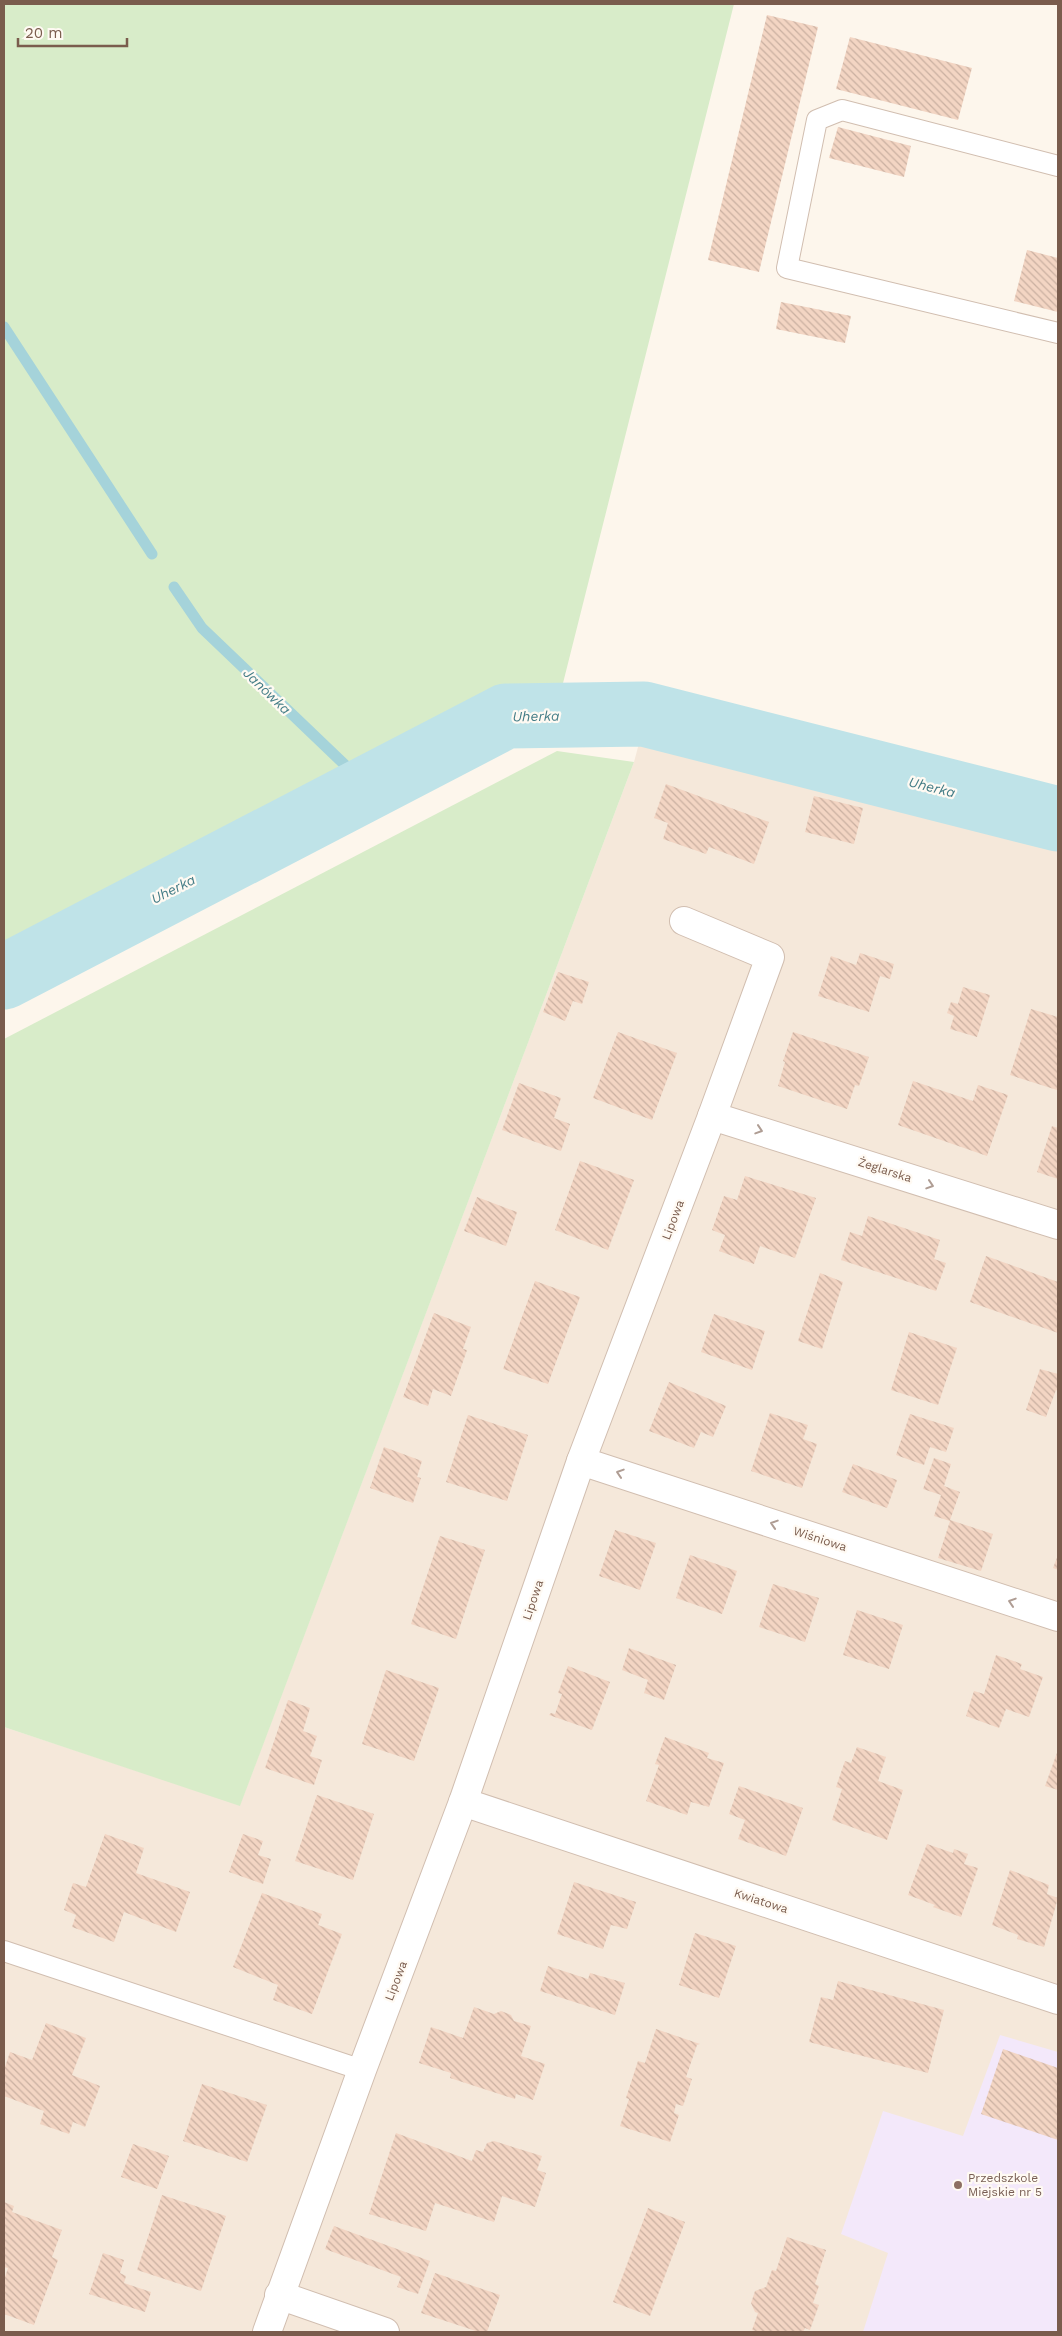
<svg xmlns="http://www.w3.org/2000/svg" width="1062" height="2336" font-family="'Work Sans',sans-serif">
	<style>
		.residential { fill: #f5e8da }
		.education { fill: #f3e8fa }
		.green { fill: #d8ecc9 }
		.lines { fill: none; stroke-linecap: round; stroke-linejoin: round }
		.stream { stroke: #a5d3da; stroke-width: 11 }
		.river { stroke: #bfe3e8; stroke-width: 65 }
		.building { fill: url(#building-back-hatch) }
		.service-casing { stroke: #d1beb0; stroke-width: 22 }
		.minor-casing { stroke: #d1beb0; stroke-width: 30 }
		.service { stroke: #fff; stroke-width: 20 }
		.minor { stroke: #fff; stroke-width: 28 }
		.oneway { stroke: #af9d94 }
		.education-dot { fill: #8d6e63; stroke: #fffaf3; stroke-width: 2 }
		.labels { text-anchor: middle; stroke-width: 4.5; stroke-linejoin: round; paint-order: stroke }
		.street-label { font-size: 12px; fill: #7a5c4d; stroke: #fffaf3 }
		.education-label { font-size: 12px; fill: #785e54; stroke: #fffaf3; text-anchor: start }
		.water-label { font-size: 14px; font-style: italic; fill: #437c86; stroke: #fffaf3 }
	</style>
	<defs>
		<pattern id="building-back-hatch" width="6" height="6" patternUnits="userSpaceOnUse" patternTransform="scale(1.25)"><rect width="6" height="6" fill="#f3d5c3"/><path d="M-1 5l2 2M0 0l6 6M5-1l2 2" fill="none" stroke="#cab0a1"/></pattern>
	</defs>
	<rect width="100%" height="100%" fill="#fdf6ec"/>
	<polygon class="residential" points="645,721 1058,839 1058,2332 4,2332 4,1727 240,1805 634,762"/>
	<polygon class="education" points="1000,2035 1058,2052 1058,2332 863,2332 888,2253 841,2234 883,2111 963,2136"/>
	<g class="green">
		<polygon points="4,4 734,4 559,699 493,697 4,955"/>
		<polygon points="557,751 634,762 240,1806 4,1727 4,1039"/>
	</g>
	<g class="lines">
		<g class="stream">
			<polyline points="4,327 152,554"/>
			<polyline points="174,587 202,628 368,787"/>
		</g>
		<polyline class="river" points="4,977 506,716 644,714 1058,819"/>
	</g>
	<g class="building">
		<polygon points="767,15 818,27 759,272 708,260"/>
		<polygon points="850,37 972,68 958,120 836,89"/>
		<polygon points="838,127 911,146 904,177 829,158"/>
		<polygon points="1027,250 1058,258 1058,312 1014,301"/>
		<polygon points="781,302 851,316 845,343 776,329"/>
		<polygon points="666,784 769,822 754,864 709,847 706,854 663,839 668,823 654,818"/>
		<polygon points="814,796 863,808 854,844 805,832"/>
		<polygon points="860,953 894,964 890,979 880,976 869,1012 818,996 831,956 856,965"/>
		<polygon points="558,972 589,982 582,1004 573,1001 565,1021 543,1012"/>
		<polygon points="963,987 990,995 977,1037 950,1029 954,1016 947,1013 951,1002 958,1004"/>
		<polygon points="1031,1009 1058,1017 1057,1090 1010,1075"/>
		<polygon points="618,1032 677,1053 652,1120 593,1098"/>
		<polygon points="793,1032 869,1057 859,1086 855,1085 847,1109 778,1086 785,1062 783,1061"/>
		<polygon points="913,1081 973,1101 978,1085 1008,1095 987,1156 898,1125"/>
		<polygon points="519,1083 561,1098 554,1118 570,1124 561,1151 502,1130"/>
		<polygon points="1052,1126 1058,1128 1058,1179 1037,1172"/>
		<polygon points="580,1161 634,1180 608,1250 555,1230"/>
		<polygon points="745,1176 816,1198 795,1258 760,1246 754,1264 719,1251 725,1235 712,1230 724,1196 737,1200"/>
		<polygon points="477,1197 517,1212 506,1246 464,1231"/>
		<polygon points="868,1216 940,1240 934,1259 946,1263 936,1291 841,1260 850,1232 862,1236"/>
		<polygon points="986,1256 1058,1282 1058,1333 970,1302"/>
		<polygon points="820,1273 843,1282 822,1349 798,1341"/>
		<polygon points="535,1281 580,1297 548,1384 503,1369"/>
		<polygon points="434,1313 471,1327 463,1349 467,1350 451,1396 433,1389 428,1406 403,1397"/>
		<polygon points="714,1314 765,1331 752,1370 701,1352"/>
		<polygon points="909,1332 957,1348 938,1405 891,1390"/>
		<polygon points="1040,1369 1058,1374 1058,1391 1056,1390 1046,1417 1026,1410"/>
		<polygon points="669,1382 726,1406 713,1437 701,1432 694,1448 649,1431"/>
		<polygon points="770,1413 808,1425 803,1439 817,1444 802,1488 751,1471"/>
		<polygon points="910,1414 954,1428 946,1452 930,1447 924,1465 896,1455"/>
		<polygon points="468,1415 528,1435 507,1501 446,1482"/>
		<polygon points="384,1447 422,1461 417,1477 421,1478 413,1503 370,1488"/>
		<polygon points="934,1458 951,1464 944,1486 960,1492 950,1520 993,1534 981,1571 938,1558 950,1521 934,1516 941,1495 923,1489"/>
		<polygon points="853,1464 897,1480 887,1508 842,1492"/>
		<polygon points="615,1530 656,1543 640,1590 599,1576"/>
		<polygon points="440,1536 485,1550 456,1639 411,1624"/>
		<polygon points="690,1555 737,1571 722,1614 676,1598"/>
		<polygon points="1058,1555 1058,1570 1053,1568"/>
		<polygon points="773,1584 819,1598 805,1642 759,1627"/>
		<polygon points="857,1610 903,1625 889,1669 843,1655"/>
		<polygon points="629,1648 676,1665 664,1700 644,1693 648,1680 622,1670"/>
		<polygon points="996,1655 1022,1664 1020,1669 1043,1677 1029,1717 1006,1709 999,1728 966,1716 974,1691 984,1694"/>
		<polygon points="568,1666 610,1682 592,1730 549,1715 551,1713 555,1714 562,1694 558,1693"/>
		<polygon points="386,1670 439,1688 414,1761 362,1744"/>
		<polygon points="288,1700 310,1708 303,1731 317,1736 310,1756 322,1760 314,1785 265,1768"/>
		<polygon points="665,1737 709,1753 707,1758 724,1763 709,1807 691,1802 687,1815 646,1801 659,1765 655,1764"/>
		<polygon points="857,1747 886,1757 878,1781 903,1790 887,1840 832,1820 842,1789 836,1787 845,1761 851,1763"/>
		<polygon points="1058,1750 1058,1790 1045,1786"/>
		<polygon points="739,1786 803,1808 786,1856 738,1839 745,1820 729,1814"/>
		<polygon points="317,1795 374,1814 353,1880 295,1861"/>
		<polygon points="105,1834 144,1848 136,1873 190,1892 176,1932 124,1912 114,1942 72,1927 76,1915 64,1910 73,1883 86,1887"/>
		<polygon points="243,1834 263,1841 258,1855 271,1859 263,1884 229,1872"/>
		<polygon points="927,1844 953,1853 954,1849 968,1854 964,1864 978,1868 961,1917 933,1907 935,1905 908,1895"/>
		<polygon points="1010,1870 1049,1885 1047,1894 1058,1898 1044,1947 1017,1939 1018,1935 992,1925"/>
		<polygon points="574,1882 636,1902 627,1929 611,1925 603,1949 557,1934"/>
		<polygon points="262,1893 322,1914 318,1925 342,1934 312,2014 273,2000 278,1985 233,1967"/>
		<polygon points="695,1933 736,1946 719,1998 679,1985"/>
		<polygon points="548,1966 588,1979 590,1973 625,1983 615,2015 540,1991"/>
		<polygon points="838,1981 944,2010 928,2073 809,2042 821,1997 833,2000"/>
		<polygon points="474,2007 494,2014 501,2011 511,2015 514,2021 531,2026 521,2056 545,2064 533,2100 516,2094 515,2099 450,2078 451,2073 419,2063 431,2027 463,2038"/>
		<polygon points="46,2023 86,2038 72,2075 100,2086 85,2127 73,2122 69,2134 40,2124 44,2111 4,2096 4,2070 10,2052 32,2060"/>
		<polygon points="656,2029 700,2044 697,2045 686,2077 692,2079 683,2106 676,2104 674,2113 679,2115 670,2142 620,2126 629,2099 626,2098 638,2061 645,2063"/>
		<polygon points="1003,2049 1058,2068 1058,2140 981,2114"/>
		<polygon points="202,2084 267,2105 247,2162 183,2141"/>
		<polygon points="396,2133 472,2161 476,2150 483,2152 487,2143 494,2141 542,2156 537,2170 546,2173 535,2207 502,2196 494,2222 435,2203 426,2231 369,2214"/>
		<polygon points="133,2144 169,2156 157,2189 121,2177"/>
		<polygon points="162,2195 226,2216 201,2291 137,2270"/>
		<polygon points="4,2202 14,2206 12,2212 62,2230 52,2257 58,2260 34,2325 4,2314 4,2280 8,2268 4,2267"/>
		<polygon points="648,2208 685,2222 650,2316 613,2302"/>
		<polygon points="334,2226 430,2261 418,2294 397,2287 401,2277 325,2249"/>
		<polygon points="787,2237 826,2250 815,2284 819,2286 813,2303 819,2305 810,2330 805,2328 803,2332 759,2332 752,2330 758,2313 755,2312 751,2303 755,2291 766,2287 772,2270 776,2271"/>
		<polygon points="103,2253 124,2260 120,2273 126,2276 124,2283 151,2292 145,2312 89,2294"/>
		<polygon points="435,2273 500,2295 487,2332 479,2332 421,2313"/>
	</g>
	<g class="lines">
		<defs>
			<g id="service">
				<polyline points="1058,166 842,110 817,120 787,268 1058,333"/>
				<polyline points="4,1951 362,2070"/>
			</g>
			<g id="minor">
				<polyline points="712,1116 1058,1225"/>
				<polyline points="581,1461 1058,1617"/>
				<polyline points="463,1802 1058,2000"/>
				<polyline points="279,2295 385,2332"/>
				<polyline points="267,2332 362,2070 463,1802 581,1461 712,1116 770,957 684,921"/>
			</g>
		</defs>
		<use href="#service" class="service-casing"/>
		<use href="#minor" class="minor-casing"/>
		<use href="#service" class="service"/>
		<use href="#minor" class="minor"/>
	</g>
	<defs><path id="oneway-chevron" d="M-2-3.5L2.5 0L-2 3.5" fill="none" stroke-width="1.6" stroke-linecap="round" stroke-linejoin="round" transform="scale(1.25)"/></defs>
	<g class="oneway">
		<use href="#oneway-chevron" transform="translate(759 1130) rotate(18)"/>
		<use href="#oneway-chevron" transform="translate(930 1185) rotate(18)"/>
		<use href="#oneway-chevron" transform="translate(620 1473) rotate(-162)"/>
		<use href="#oneway-chevron" transform="translate(774 1524) rotate(-162)"/>
		<use href="#oneway-chevron" transform="translate(1012 1602) rotate(-162)"/>
	</g>
	<circle class="education-dot" cx="958" cy="2185" r="5"/>
	<g class="labels">
		<g class="street-label">
			<text transform="translate(885 1170) rotate(18)" y="4">Żeglarska</text>
			<text transform="translate(673 1220) rotate(-69)" y="4">Lipowa</text>
			<text transform="translate(820 1539) rotate(18)" y="4">Wiśniowa</text>
			<text transform="translate(533 1600) rotate(-71)" y="4">Lipowa</text>
			<text transform="translate(761 1901) rotate(18)" y="4">Kwiatowa</text>
			<text transform="translate(396 1981) rotate(-69)" y="4">Lipowa</text>
		</g>
		<g class="education-label">
			<text x="968" y="2182">Przedszkole<tspan x="968" dy="14">Miejskie nr 5</tspan></text>
		</g>
		<g class="water-label">
			<text transform="translate(267 691) rotate(44)" y="5">Janówka</text>
			<text transform="translate(536 716) rotate(-1)" y="5">Uherka</text>
			<text transform="translate(932 787) rotate(14)" y="5">Uherka</text>
			<text transform="translate(173 889) rotate(-27)" y="5">Uherka</text>
		</g>
	</g>
	<rect width="1062" height="2336" fill="none" stroke="#7a5c4d" stroke-width="10"/>
	<path d="M18 38v8h109v-8" fill="none" stroke="#7a5c4d" stroke-width="2.5"/>
	<text x="25" y="38" font-size="15" fill="#7a5c4d" stroke="#fffaf3" stroke-width="4" paint-order="stroke">20 m</text>
</svg>
